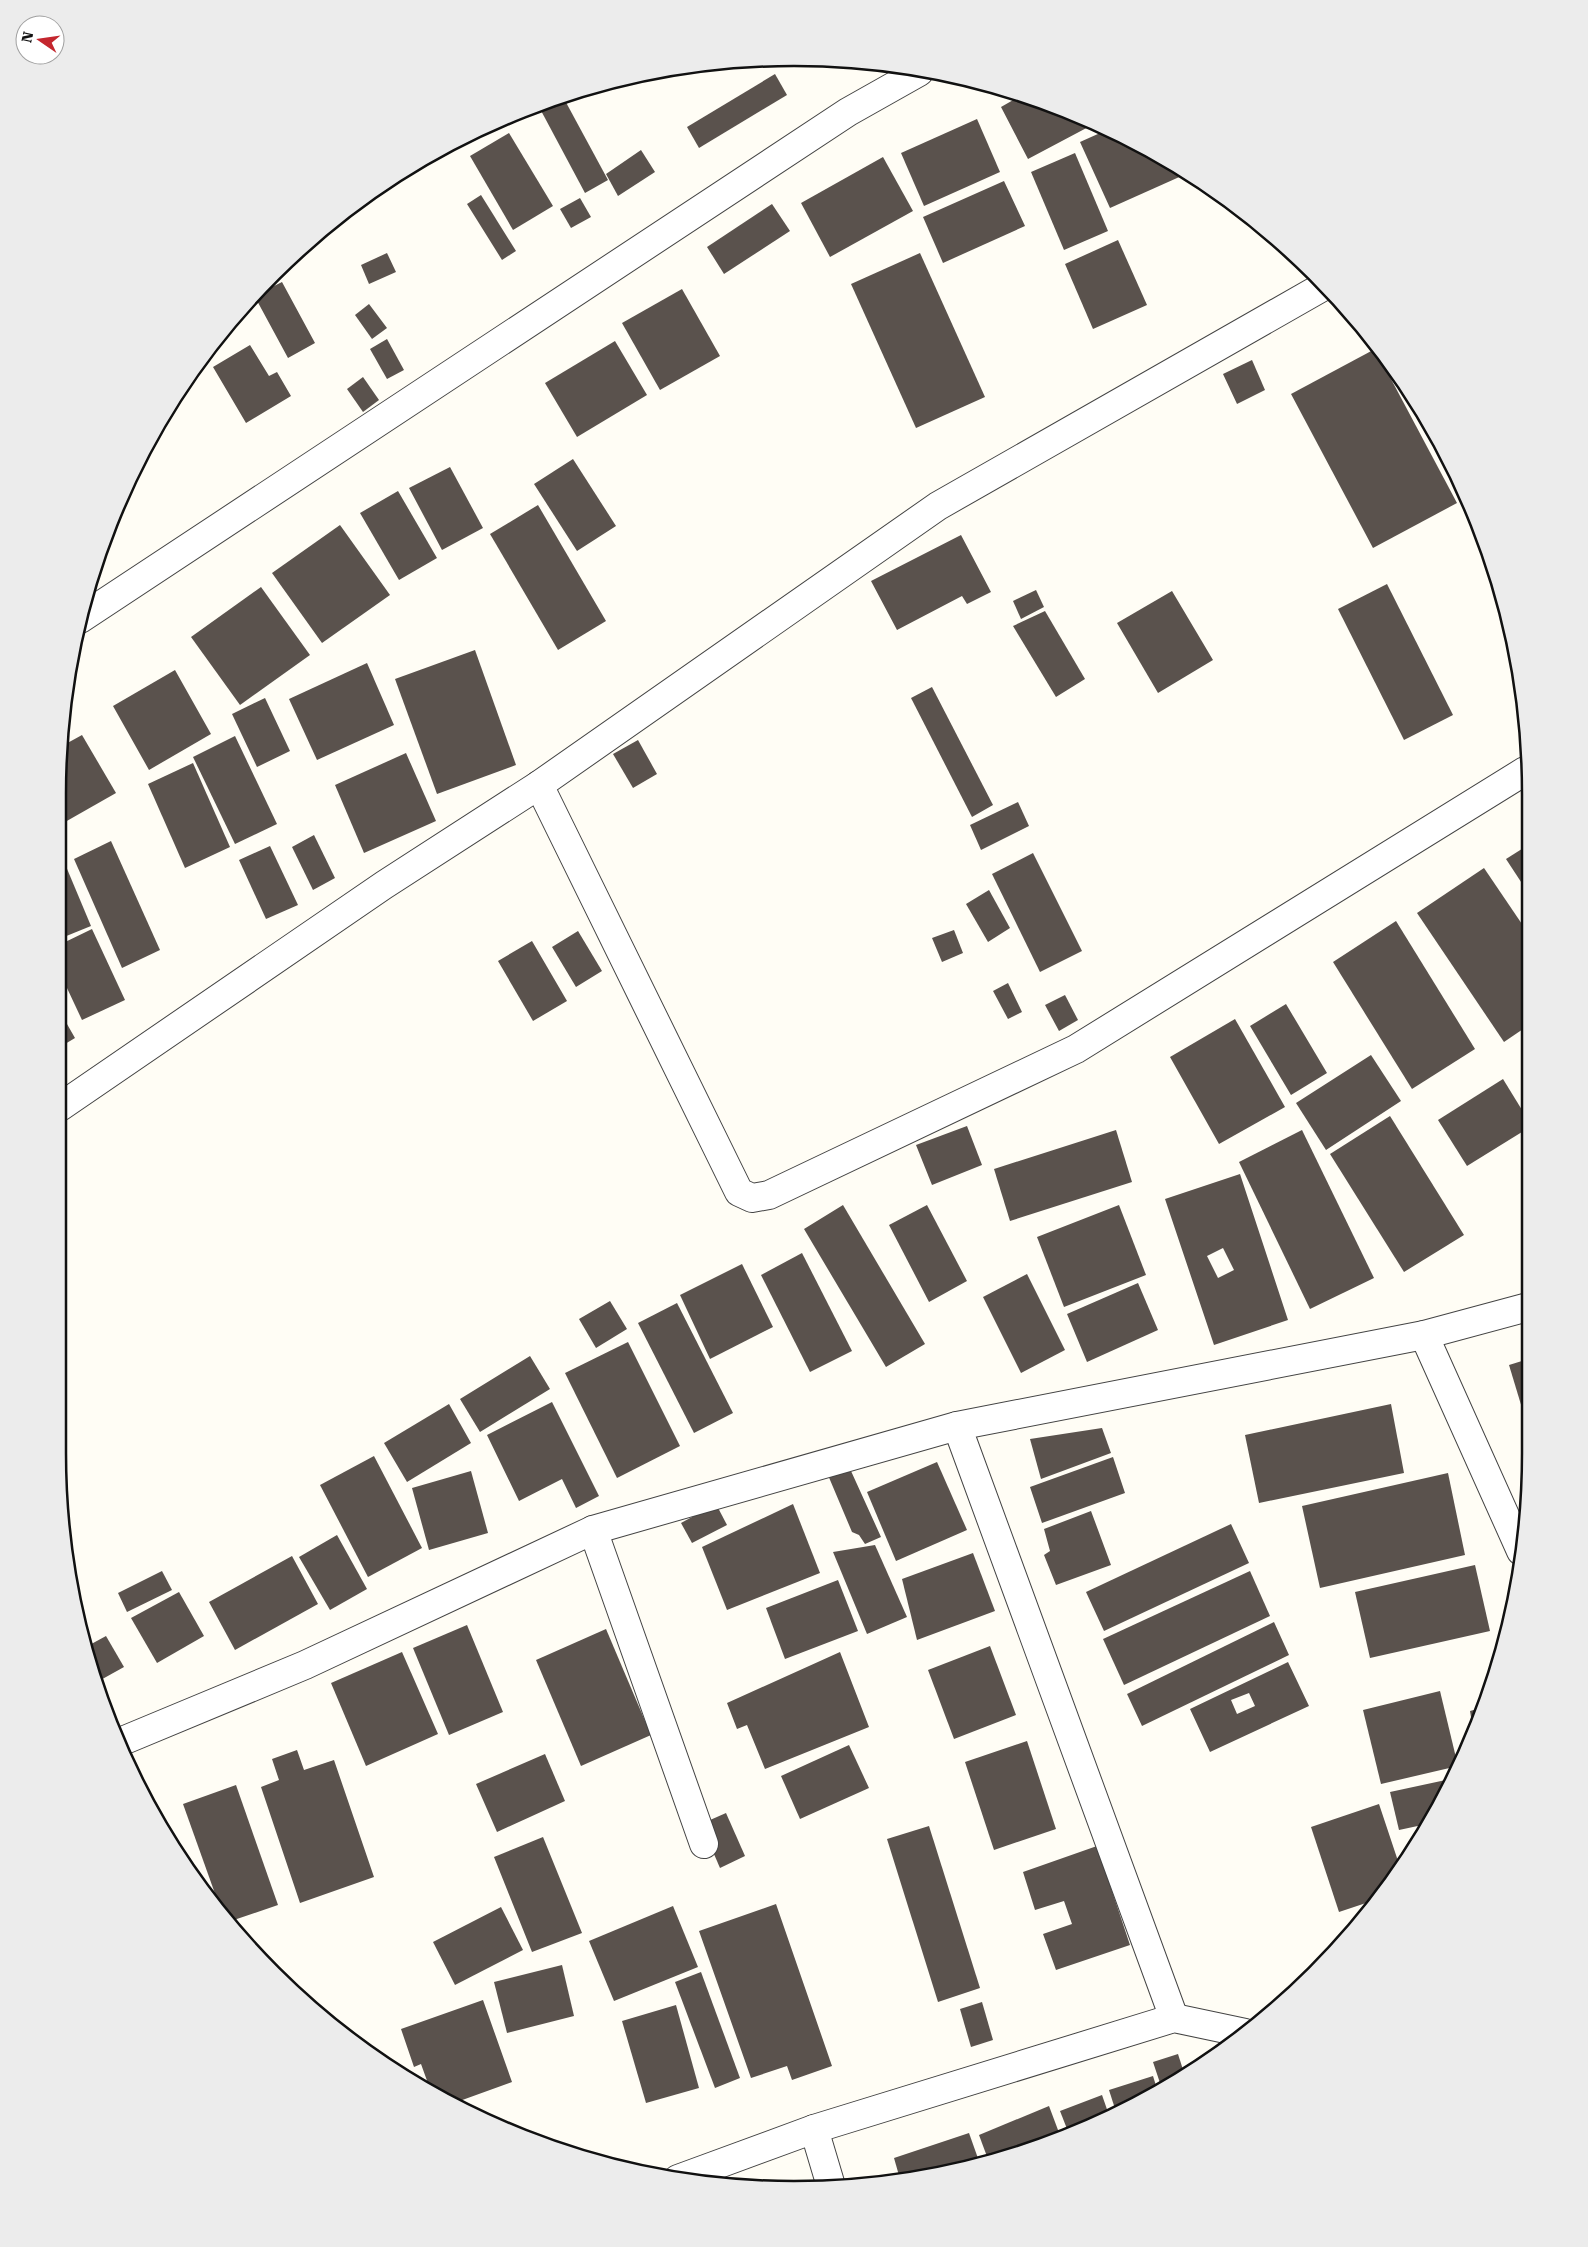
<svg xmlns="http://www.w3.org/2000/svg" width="1588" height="2247" font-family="'Roboto Serif',serif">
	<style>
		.building { fill: #5a524d; fill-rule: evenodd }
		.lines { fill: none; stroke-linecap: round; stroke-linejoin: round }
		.street-casing { stroke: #444; stroke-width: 30 }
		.street { stroke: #fff; stroke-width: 28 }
		.rim { fill: none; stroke: #111; stroke-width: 2.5 }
	</style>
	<rect width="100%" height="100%" fill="#fffdf5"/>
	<g class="building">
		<polygon points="775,74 787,95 699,148 687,127"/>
		<polygon points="1012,93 1024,97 1094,124 1028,159 1001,107 1015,99"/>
		<polygon points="562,95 608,180 585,193 538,105"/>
		<polygon points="977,119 1000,172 924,206 901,153"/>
		<polygon points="1109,129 1119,133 1186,174 1110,208 1080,142"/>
		<polygon points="509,133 553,206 513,230 470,156"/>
		<polygon points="641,150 655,172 618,196 606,174"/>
		<polygon points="1075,153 1108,231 1064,250 1031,172"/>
		<polygon points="883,157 913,211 830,257 801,203"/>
		<polygon points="1004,181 1025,226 943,263 923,217"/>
		<polygon points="481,195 516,251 502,260 467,204"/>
		<polygon points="580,198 591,217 571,228 560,209"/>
		<polygon points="772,204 790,231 724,274 707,247"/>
		<polygon points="1118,240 1147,305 1093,329 1065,264"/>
		<polygon points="387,253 396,272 369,284 361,265"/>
		<polygon points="920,253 985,397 916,428 851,284"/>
		<polygon points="282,282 315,343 288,358 255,297 266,285 268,289"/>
		<polygon points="682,289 720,356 660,390 622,323"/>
		<polygon points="369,304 387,328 372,339 355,315"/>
		<polygon points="226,328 230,335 209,347 210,345"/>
		<polygon points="387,339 404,370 387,379 370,349"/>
		<polygon points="615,341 647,395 577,437 545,383"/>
		<polygon points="250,345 269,376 277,372 291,396 246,423 213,367"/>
		<polygon points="1375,349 1457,503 1373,548 1291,394"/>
		<polygon points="1252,360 1265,390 1237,404 1223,374"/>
		<polygon points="363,377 379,400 363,412 347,389"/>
		<polygon points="573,459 616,526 577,551 534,484"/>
		<polygon points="450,467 483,528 442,550 409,488"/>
		<polygon points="398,491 437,558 399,580 360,513"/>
		<polygon points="538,505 606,621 558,650 490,534"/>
		<polygon points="340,525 390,595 322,643 272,573"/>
		<polygon points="961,535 991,592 967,604 962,596 897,630 871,581"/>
		<polygon points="1387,584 1453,715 1404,740 1338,609"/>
		<polygon points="261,587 310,655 240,705 191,637"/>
		<polygon points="1036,590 1044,607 1021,619 1013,601"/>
		<polygon points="1172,591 1213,660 1158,693 1117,623"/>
		<polygon points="1045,611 1085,679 1056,697 1013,626"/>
		<polygon points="475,650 516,765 437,794 395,679"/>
		<polygon points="367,663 394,725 317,760 289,699"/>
		<polygon points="175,670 211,734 149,770 113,706"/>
		<polygon points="932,687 993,805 972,817 911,698"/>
		<polygon points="265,698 290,751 257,767 232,714"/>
		<polygon points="82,735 116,793 58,826 58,794 62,746"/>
		<polygon points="235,736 277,824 235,844 193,757"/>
		<polygon points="638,740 657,774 633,788 613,754"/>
		<polygon points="406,753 436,821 364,853 335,785"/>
		<polygon points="193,763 230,847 185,868 148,784"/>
		<polygon points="1018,802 1029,826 981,850 970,825"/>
		<polygon points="314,835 335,878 313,890 292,847"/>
		<polygon points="111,841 160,950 122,968 74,859"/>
		<polygon points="270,846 298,905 266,919 239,860"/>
		<polygon points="1525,847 1525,888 1506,859"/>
		<polygon points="1033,853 1082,951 1040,972 992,874"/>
		<polygon points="65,864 91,926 59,939 58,867"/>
		<polygon points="1484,868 1526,930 1526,1027 1504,1042 1417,913"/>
		<polygon points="989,890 1010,928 988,942 966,904"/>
		<polygon points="1396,921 1475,1049 1412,1089 1333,962"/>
		<polygon points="92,929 125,1000 82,1020 59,971 59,945"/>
		<polygon points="954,930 963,953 942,962 932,938"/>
		<polygon points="578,931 602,971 576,987 552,947"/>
		<polygon points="532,941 567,1001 533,1021 498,961"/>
		<polygon points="1008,983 1022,1012 1008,1019 993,991"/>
		<polygon points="1065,995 1078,1020 1059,1031 1045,1005"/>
		<polygon points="1286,1004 1327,1073 1291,1095 1250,1026"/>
		<polygon points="59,1010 75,1038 60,1047 60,1032"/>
		<polygon points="1235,1019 1285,1107 1219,1144 1170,1057"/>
		<polygon points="1371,1055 1401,1101 1326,1150 1296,1103"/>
		<polygon points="1503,1079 1527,1118 1527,1129 1467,1166 1438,1120"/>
		<polygon points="1390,1116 1464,1235 1404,1272 1330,1154"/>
		<polygon points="967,1126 982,1165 932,1185 916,1145"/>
		<polygon points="1116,1130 1132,1182 1010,1221 994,1169"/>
		<polygon points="1302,1130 1374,1278 1310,1309 1239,1162"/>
		<path d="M1240 1174 1288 1320 1214 1345 1165 1199ZM1223 1248 1234 1270 1218 1278 1207 1256Z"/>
		<polygon points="843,1205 925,1344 886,1367 804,1229"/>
		<polygon points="927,1205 967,1281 929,1302 889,1225"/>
		<polygon points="1119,1205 1146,1275 1064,1307 1037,1237"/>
		<polygon points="802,1253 852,1351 810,1372 761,1275"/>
		<polygon points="742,1264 773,1327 710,1359 680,1295"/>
		<polygon points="1027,1274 1065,1350 1021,1373 983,1297"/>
		<polygon points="1138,1283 1158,1330 1087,1362 1067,1314"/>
		<polygon points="610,1301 627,1329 596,1348 579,1319"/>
		<polygon points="677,1303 733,1413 694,1433 638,1323"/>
		<polygon points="628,1342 680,1446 617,1478 565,1373"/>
		<polygon points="530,1356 550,1389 480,1432 460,1399"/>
		<polygon points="1528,1359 1529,1428 1528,1428 1509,1365"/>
		<polygon points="552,1402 599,1496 576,1508 562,1479 519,1501 487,1435"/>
		<polygon points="449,1404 471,1443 407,1482 384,1443"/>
		<polygon points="1391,1404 1404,1473 1259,1503 1245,1435"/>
		<polygon points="1102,1428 1111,1453 1041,1479 1030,1439"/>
		<polygon points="374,1456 422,1548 368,1577 320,1485"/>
		<polygon points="1113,1457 1125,1493 1042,1523 1030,1487"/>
		<polygon points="846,1460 881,1537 865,1544 859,1535 852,1532 825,1468"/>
		<polygon points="937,1462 967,1530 896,1561 867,1492"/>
		<polygon points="471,1471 488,1533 429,1550 412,1488"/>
		<polygon points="1448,1473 1465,1555 1320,1588 1302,1506"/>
		<polygon points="716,1504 727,1525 692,1543 681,1523"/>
		<polygon points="793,1504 820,1573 727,1610 702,1547"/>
		<polygon points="1091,1511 1111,1565 1056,1585 1044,1555 1050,1551 1044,1529"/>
		<polygon points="1231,1524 1249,1563 1104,1631 1086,1592"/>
		<polygon points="337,1535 367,1589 330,1610 299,1557"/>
		<polygon points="875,1545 907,1617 867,1634 833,1552"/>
		<polygon points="973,1553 995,1611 917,1640 902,1579"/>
		<polygon points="292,1556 318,1604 235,1650 209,1602"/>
		<polygon points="1475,1565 1490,1631 1370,1658 1355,1592"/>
		<polygon points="162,1571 172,1590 127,1612 118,1593"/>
		<polygon points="1250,1571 1270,1616 1124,1685 1103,1639"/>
		<polygon points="838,1580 858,1631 785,1659 766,1608"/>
		<polygon points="179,1592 204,1636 157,1663 131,1618"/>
		<polygon points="1274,1622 1289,1655 1142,1726 1127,1694"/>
		<polygon points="467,1625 503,1712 449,1735 413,1648"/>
		<polygon points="606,1629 651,1735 581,1766 536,1660"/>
		<polygon points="106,1636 124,1667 97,1682 84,1648"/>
		<polygon points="990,1646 1016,1715 954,1739 928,1670"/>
		<polygon points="402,1652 438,1734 366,1766 331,1683"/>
		<polygon points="840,1652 869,1727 765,1769 747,1725 737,1729 727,1703"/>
		<path d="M1288 1662 1309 1706 1210 1752 1190 1709ZM1249 1693 1255 1706 1237 1714 1231 1700Z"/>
		<polygon points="1440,1691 1458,1766 1381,1784 1363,1710"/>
		<polygon points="1481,1708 1479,1713 1473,1729 1470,1711"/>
		<polygon points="1027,1741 1056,1829 994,1850 965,1762"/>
		<polygon points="849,1745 869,1788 800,1819 781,1776"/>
		<polygon points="297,1750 304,1770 334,1760 374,1877 300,1903 261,1787 279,1780 272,1759"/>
		<polygon points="545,1754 565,1801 497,1832 476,1784"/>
		<polygon points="1455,1778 1427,1824 1399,1830 1390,1792"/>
		<polygon points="236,1785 278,1905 228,1922 223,1916 183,1804"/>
		<polygon points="1379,1804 1400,1867 1381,1898 1339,1912 1311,1827"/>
		<polygon points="726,1813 745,1856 720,1868 701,1824"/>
		<polygon points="929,1826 980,1988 938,2002 887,1839"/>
		<polygon points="543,1837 582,1933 532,1952 494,1857"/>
		<polygon points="1097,1846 1130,1945 1056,1970 1043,1934 1072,1924 1064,1901 1035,1910 1023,1872"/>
		<polygon points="776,1904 832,2066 792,2080 787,2066 751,2078 699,1931"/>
		<polygon points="673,1906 698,1967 614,2001 589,1941"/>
		<polygon points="501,1907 523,1950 455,1985 433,1942"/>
		<polygon points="562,1965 574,2016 507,2033 494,1982"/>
		<polygon points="701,1972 740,2078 715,2088 675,1982"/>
		<polygon points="483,2000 512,2082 454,2103 430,2089 421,2064 414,2067 401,2029"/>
		<polygon points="982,2002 993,2040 971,2047 960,2009"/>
		<polygon points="676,2005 699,2088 646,2103 622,2021"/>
		<polygon points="1178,2054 1185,2076 1162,2089 1153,2062"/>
		<polygon points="1153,2076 1158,2092 1117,2115 1109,2090"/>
		<polygon points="1102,2095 1110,2118 1069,2134 1060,2111"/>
		<polygon points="1049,2106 1061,2138 1030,2151 989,2162 979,2135"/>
		<polygon points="969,2133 980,2164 937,2175 900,2179 894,2158"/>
	</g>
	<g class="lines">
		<defs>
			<g id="street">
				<polyline points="80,619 848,112 919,72"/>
				<polyline points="539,785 739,1192 752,1198 769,1195 1076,1049 1525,771"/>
				<polyline points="60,1107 384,885 539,785 938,506 1324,286"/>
				<polyline points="1424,1335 1521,1551"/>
				<polyline points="957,1426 1174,2018"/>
				<polyline points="593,1530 704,1844"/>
				<polyline points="120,1742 305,1665 593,1530 957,1426 1424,1335 1528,1307"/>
				<polyline points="814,2129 831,2186"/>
				<polyline points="678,2179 814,2129 1174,2018 1245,2033"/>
			</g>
		</defs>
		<use href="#street" class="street-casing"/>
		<use href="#street" class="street"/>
	</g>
	<path d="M0 0H1588V2247H0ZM794 66H794A728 728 0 0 1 1522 794V1453A728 728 0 0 1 794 2181H794A728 728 0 0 1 66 1453V794A728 728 0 0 1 794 66Z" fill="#ececec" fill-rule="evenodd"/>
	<path class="rim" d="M794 66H794A728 728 0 0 1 1522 794V1453A728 728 0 0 1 794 2181H794A728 728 0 0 1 66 1453V794A728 728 0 0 1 794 66Z"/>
	<g transform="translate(40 40) rotate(283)"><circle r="24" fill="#ffffff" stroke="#a0a0a0"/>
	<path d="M0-4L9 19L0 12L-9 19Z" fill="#c4262e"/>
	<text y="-8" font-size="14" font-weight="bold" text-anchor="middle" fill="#111111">N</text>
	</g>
</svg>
